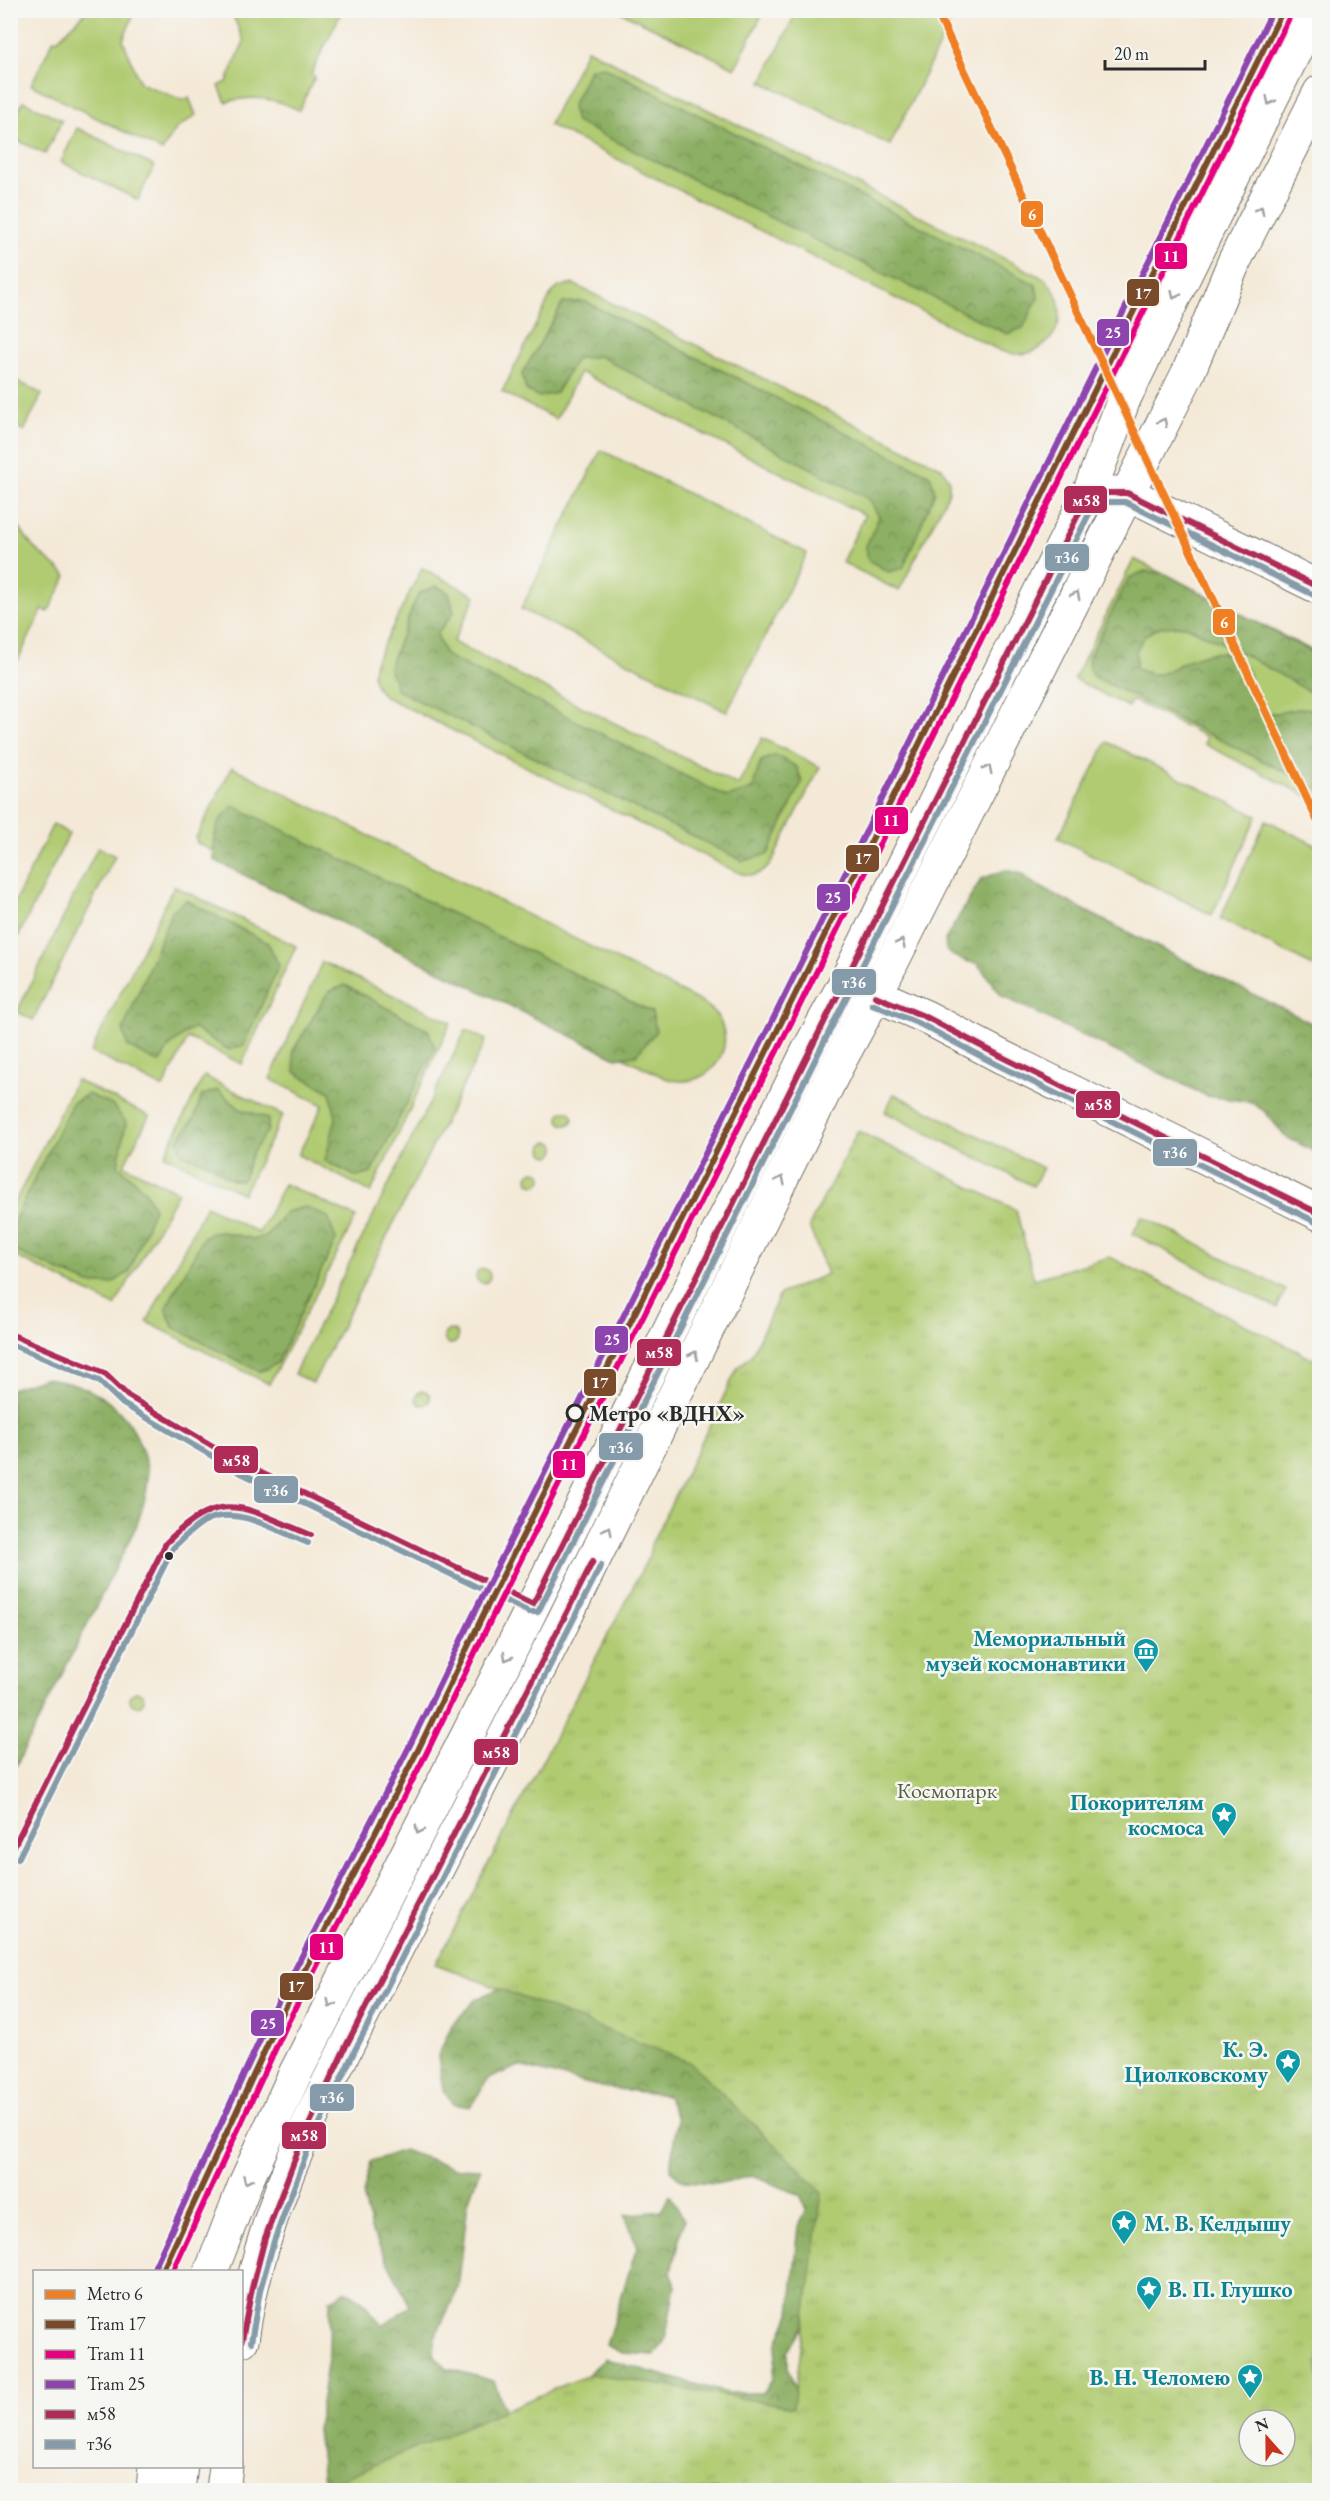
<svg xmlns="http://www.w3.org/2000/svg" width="1330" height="2501" font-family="'EB Garamond',serif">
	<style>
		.green { fill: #b0cb71; stroke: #6e7b4e; stroke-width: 1.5 }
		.forest { fill: url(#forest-crowns); stroke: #5c6d47; stroke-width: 1.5 }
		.park { fill: url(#park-tufts); stroke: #6e7b4e; stroke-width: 1.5; fill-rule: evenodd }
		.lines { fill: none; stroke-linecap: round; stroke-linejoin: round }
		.minor-casing { stroke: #716e67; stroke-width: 35 }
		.minor { stroke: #fff; stroke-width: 33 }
		.bus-1-casing { stroke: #f6f6f2; stroke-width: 10 }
		.bus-2-casing { stroke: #f6f6f2; stroke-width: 10 }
		.bus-1 { stroke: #af2b58; stroke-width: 6 }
		.bus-2 { stroke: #869baa; stroke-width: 6 }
		.tram-1-casing { stroke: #f6f6f2; stroke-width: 10 }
		.tram-2-casing { stroke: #f6f6f2; stroke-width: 10 }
		.tram-3-casing { stroke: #f6f6f2; stroke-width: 10 }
		.tram-1 { stroke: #7a4b2a; stroke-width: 6 }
		.tram-2 { stroke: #e5007d; stroke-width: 6 }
		.tram-3 { stroke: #8e44ad; stroke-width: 6 }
		.metro-1-casing { stroke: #f6f6f2; stroke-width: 12 }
		.metro-1 { stroke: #f07e23; stroke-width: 8 }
		.oneway { stroke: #a0a0a0 }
		.stop-dot { fill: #f6f6f2; stroke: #2b2b2b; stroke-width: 3 }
		.bus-dot { fill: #2b2b2b; stroke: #f6f6f2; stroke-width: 2 }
		.labels { text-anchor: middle; stroke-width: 5; stroke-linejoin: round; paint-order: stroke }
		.stop-label { font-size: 22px; font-weight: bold; fill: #2b2b2b; stroke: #f6f6f2; text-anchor: start }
		.culture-label { font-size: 22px; font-weight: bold; fill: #0d838f; stroke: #f6f6f2; text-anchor: end }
		.park-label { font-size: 22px; fill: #535b40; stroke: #f6f6f2 }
		.line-badge { stroke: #f6f6f2; stroke-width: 2 }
		.badge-label { font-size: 16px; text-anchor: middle; font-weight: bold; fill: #fff }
	</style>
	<defs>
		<pattern id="forest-crowns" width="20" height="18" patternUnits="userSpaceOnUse" patternTransform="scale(1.5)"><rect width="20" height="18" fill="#8caf63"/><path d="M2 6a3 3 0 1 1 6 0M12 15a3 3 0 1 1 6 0" fill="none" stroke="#738f52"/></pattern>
		<pattern id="park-tufts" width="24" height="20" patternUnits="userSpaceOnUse" patternTransform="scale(1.5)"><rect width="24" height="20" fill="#b0cb71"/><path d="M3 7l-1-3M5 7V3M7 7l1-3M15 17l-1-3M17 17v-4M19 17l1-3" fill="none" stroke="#98ae62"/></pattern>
	</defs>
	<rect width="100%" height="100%" fill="#f6f6f2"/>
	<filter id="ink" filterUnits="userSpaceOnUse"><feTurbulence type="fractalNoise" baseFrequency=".0167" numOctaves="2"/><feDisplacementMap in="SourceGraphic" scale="12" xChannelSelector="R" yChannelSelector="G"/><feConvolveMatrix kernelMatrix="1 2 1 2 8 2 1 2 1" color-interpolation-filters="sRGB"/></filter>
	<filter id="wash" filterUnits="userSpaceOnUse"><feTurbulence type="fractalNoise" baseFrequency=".008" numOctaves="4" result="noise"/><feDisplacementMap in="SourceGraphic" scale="24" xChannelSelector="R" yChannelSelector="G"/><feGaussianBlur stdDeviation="1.35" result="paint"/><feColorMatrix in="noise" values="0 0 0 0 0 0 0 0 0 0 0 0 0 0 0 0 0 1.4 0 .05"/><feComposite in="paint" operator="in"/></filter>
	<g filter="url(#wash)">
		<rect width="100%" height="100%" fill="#f4e9d7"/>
		<g class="green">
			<polygon points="87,11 135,11 123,40 140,83 182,100 189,98 196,115 176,129 162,151 31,85 54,39 57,40"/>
			<path d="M231 11H342L311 74 315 77 299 110C273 98 254 95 226 102L219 86 227 82 244 41Z"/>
			<polygon points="619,11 764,11 735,68"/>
			<polygon points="797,11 956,11 890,145 762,82"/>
			<path d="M587 49 1045 279C1080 313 1048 368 1001 351L549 125Z"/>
			<polygon points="23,101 62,120 45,154 11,137 11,127"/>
			<polygon points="77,128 154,166 138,200 61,162"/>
			<polygon points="573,284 941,467 949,479 949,492 899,591 842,562 865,515 580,372 556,419 502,392 552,293 559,287"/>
			<polygon points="11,378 42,394 24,431 11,424"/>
			<polygon points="601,450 807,553 727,712 521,609"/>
			<polygon points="16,523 33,547 67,576 48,612 43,609 11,674 10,525"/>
			<polygon points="1134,559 1319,654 1319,802 1204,744 1207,737 1132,700 1128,707 1074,679"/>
			<path d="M422 568 476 596 453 642 738 785 762 738 820 767 770 865C761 875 750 878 737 872L386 697C374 687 370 677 375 662Z"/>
			<polygon points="1107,742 1257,816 1212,915 1058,838"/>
			<path d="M232 767 703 1003C748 1031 716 1096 665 1078L197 843 196 838Z"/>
			<polygon points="1266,820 1319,847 1319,969 1220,919"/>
			<polygon points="53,824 69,834 11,951 11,910"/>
			<polygon points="98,847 115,856 33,1020 17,1012"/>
			<polygon points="174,886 296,946 242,1064 188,1038 163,1088 91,1052"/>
			<polygon points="322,962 451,1022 371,1192 298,1155 323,1105 270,1079"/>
			<polygon points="466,1030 486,1040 313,1383 294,1374"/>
			<polygon points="204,1076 283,1115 243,1194 165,1155"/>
			<polygon points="76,1080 149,1116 124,1165 178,1192 115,1306 11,1254 10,1212"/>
			<polygon points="894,1094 1043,1168 1033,1186 885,1112"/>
			<circle cx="566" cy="1118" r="7"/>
			<circle cx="549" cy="1149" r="7"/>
			<circle cx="535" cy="1178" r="7"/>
			<polygon points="284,1184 356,1217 269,1384 147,1322 206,1206 259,1233"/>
			<polygon points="1142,1216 1286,1290 1277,1308 1133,1234"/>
			<circle cx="483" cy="1276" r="7"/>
			<circle cx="451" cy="1337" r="7"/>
			<circle cx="423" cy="1398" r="7"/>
			<circle cx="137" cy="1699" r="7"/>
		</g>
		<g class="forest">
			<polygon points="602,66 1036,285 1038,298 1023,328 1007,334 576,122 572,106 590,69"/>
			<polygon points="584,301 930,475 935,492 903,568 889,572 868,560 866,546 879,517 869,499 599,356 576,359 556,393 539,397 526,390 522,374 563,303"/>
			<path d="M1144 571 1166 574 1319 656V697L1236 650 1186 626 1160 627 1145 635 1136 651V668C1143 672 1150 675 1158 674 1164 674 1169 670 1175 667 1193 657 1221 644 1239 660 1256 675 1248 698 1265 713 1284 716 1302 702 1319 712V789L1094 677 1088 665 1089 657 1129 578Z"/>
			<polygon points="436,586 449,593 454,612 437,634 445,655 727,797 752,789 761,761 776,755 797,767 802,782 768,854 743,861 397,690 389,667 418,594"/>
			<path d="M234 806 652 1012 656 1031 636 1055 616 1058 214 860C214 836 213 821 234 806Z"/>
			<path d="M1005 870 1021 874 1033 883C1127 934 1224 979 1319 1027V1154L1286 1137 1265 1112 1251 1102 1207 1096 1002 996 977 963C967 963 953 957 946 950L945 940 981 879Z"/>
			<polygon points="186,900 268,943 279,965 244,1045 229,1050 193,1028 171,1045 159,1063 128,1047 123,1030 172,911"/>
			<polygon points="345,985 428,1030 435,1048 371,1173 357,1177 325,1161 336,1118 330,1092 295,1072 293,1051 328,992"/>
			<polygon points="218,1090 240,1109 268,1118 268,1130 252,1153 243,1180 231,1180 210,1164 182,1154 178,1140 194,1119 202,1095"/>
			<polygon points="88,1094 112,1105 126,1122 118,1165 145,1191 154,1208 129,1272 111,1284 89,1284 13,1250 11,1245 11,1227 72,1103"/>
			<polygon points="305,1207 328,1217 336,1240 277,1363 260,1372 173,1327 166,1308 204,1236 218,1231 254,1239 266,1236 286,1212"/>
			<path d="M44 1378C86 1382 123 1403 139 1442 143 1453 148 1466 148 1478 147 1496 142 1511 136 1527L11 1776V1389Z"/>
			<polygon points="507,1985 662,2012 828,2186 815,2308 788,2352 788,2369 801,2404 849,2411 553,2404 605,2359 727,2393 763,2393 773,2379 777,2345 790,2314 799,2226 806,2211 801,2195 753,2176 720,2183 683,2181 670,2170 677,2119 667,2095 601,2087 519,2066 488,2079 470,2107 453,2104 443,2090 438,2056 452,2025 476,1999"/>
			<polygon points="404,2150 454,2168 480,2169 468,2202 458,2289 435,2337 434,2354 446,2368 494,2381 530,2481 511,2490 328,2490 323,2481 317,2429 329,2352 330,2300 345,2291 360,2298 383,2326 410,2306 371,2229 363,2194 371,2161"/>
			<polygon points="670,2195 684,2220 671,2271 675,2287 665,2340 655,2355 622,2353 606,2345 637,2247 625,2215 661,2211"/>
		</g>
		<path class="park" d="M858 1131 1016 1210 1034 1279 1110 1257 1319 1362V2490H315L590 2374 793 2407 822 2192 691 2063 436 1964 649 1556 651 1545 738 1367 751 1356 780 1294 827 1274 809 1226ZM1249 2420H1285V2456H1249Z"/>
	</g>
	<g filter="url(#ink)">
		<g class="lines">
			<defs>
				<g id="minor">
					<polyline points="1105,493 1127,493 1320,588"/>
					<polyline points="856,986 926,1017 1000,1056 1320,1214"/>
					<polyline points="211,2272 245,2184 295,2074 524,1624 808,1051 846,981 1089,493 1124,399 1315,10"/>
					<path d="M242 2340C254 2253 286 2169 324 2091L564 1620 837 1066 875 996 1188 373 1234 262 1320 92"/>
					<polyline points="153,2490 155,2466"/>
					<polyline points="178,2490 181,2466"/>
					<polyline points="223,2490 226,2466"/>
				</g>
			</defs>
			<use href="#minor" class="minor-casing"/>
			<use href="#minor" class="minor"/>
			<defs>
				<g id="bus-1">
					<polyline points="875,996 926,1017 1000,1056 1320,1214"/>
					<polyline points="10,1334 104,1373 128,1396 245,1465 533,1604 1089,493 1127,493 1320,588"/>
					<path d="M10 1854 166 1543C224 1485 245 1509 311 1535"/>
					<polyline points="242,2340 252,2288 265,2238 302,2140 346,2046 593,1561"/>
				</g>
				<g id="bus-2">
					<polyline points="872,1004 922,1025 996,1064 1316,1222"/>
					<polyline points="10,1344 99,1381 123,1404 241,1473 529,1612 538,1612 1095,502 1125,502 1316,596"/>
					<path d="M18 1859 173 1548C183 1538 193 1528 205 1521 237 1504 278 1532 308 1543"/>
					<polyline points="251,2342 260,2290 274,2241 310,2144 355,2050 601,1565"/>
				</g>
			</defs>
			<use href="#bus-1" class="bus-1-casing"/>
			<use href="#bus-2" class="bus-2-casing"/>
			<use href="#bus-1" class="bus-1"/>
			<use href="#bus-2" class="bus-2"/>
			<defs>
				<polyline id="tram-1" points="162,2272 278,2022 418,1750 488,1605 784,1017 1283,10"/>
				<polyline id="tram-2" points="172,2272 286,2026 426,1754 496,1609 792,1021 1291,14"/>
				<polyline id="tram-3" points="154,2268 270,2018 410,1745 480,1601 776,1013 1273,10"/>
			</defs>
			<use href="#tram-1" class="tram-1-casing"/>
			<use href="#tram-2" class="tram-2-casing"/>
			<use href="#tram-3" class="tram-3-casing"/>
			<use href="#tram-1" class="tram-1"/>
			<use href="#tram-2" class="tram-2"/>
			<use href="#tram-3" class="tram-3"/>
			<defs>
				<polyline id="metro-1" points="936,10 1320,826"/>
			</defs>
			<use href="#metro-1" class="metro-1-casing"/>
			<use href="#metro-1" class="metro-1"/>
		</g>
		<defs><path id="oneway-chevron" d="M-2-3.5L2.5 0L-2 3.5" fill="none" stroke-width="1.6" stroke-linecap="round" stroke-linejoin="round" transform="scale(1.5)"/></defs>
		<g class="oneway">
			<use href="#oneway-chevron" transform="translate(1270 101) rotate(116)"/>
			<use href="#oneway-chevron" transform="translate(1260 210) rotate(-63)"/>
			<use href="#oneway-chevron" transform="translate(1175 295) rotate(116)"/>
			<use href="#oneway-chevron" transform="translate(1163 422) rotate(-63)"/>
			<use href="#oneway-chevron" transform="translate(1076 595) rotate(-63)"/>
			<use href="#oneway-chevron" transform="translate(988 769) rotate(-63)"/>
			<use href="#oneway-chevron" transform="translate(901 943) rotate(-63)"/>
			<use href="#oneway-chevron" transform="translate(781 1180) rotate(-64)"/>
			<use href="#oneway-chevron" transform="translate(694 1355) rotate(-64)"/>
			<use href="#oneway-chevron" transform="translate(608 1530) rotate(-64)"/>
			<use href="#oneway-chevron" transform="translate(507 1657) rotate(118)"/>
			<use href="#oneway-chevron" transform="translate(419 1830) rotate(117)"/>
			<use href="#oneway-chevron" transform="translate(331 2004) rotate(117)"/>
			<use href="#oneway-chevron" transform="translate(247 2180) rotate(114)"/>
		</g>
	</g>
	<defs>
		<symbol id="museum-pin" viewBox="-11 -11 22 30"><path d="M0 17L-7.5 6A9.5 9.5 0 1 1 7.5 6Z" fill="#0f9aa8" stroke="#f6f6f2"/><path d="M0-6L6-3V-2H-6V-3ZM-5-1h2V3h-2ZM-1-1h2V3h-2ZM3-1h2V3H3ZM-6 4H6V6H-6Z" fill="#fff"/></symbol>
		<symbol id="sight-pin" viewBox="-11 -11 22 30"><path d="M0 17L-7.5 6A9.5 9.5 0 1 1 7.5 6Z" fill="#0f9aa8" stroke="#f6f6f2"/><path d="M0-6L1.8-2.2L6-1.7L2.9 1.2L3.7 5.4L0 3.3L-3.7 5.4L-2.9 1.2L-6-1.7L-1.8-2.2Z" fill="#fff"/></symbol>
	</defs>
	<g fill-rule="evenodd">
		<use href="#museum-pin" x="1131" y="1636" width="30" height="40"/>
		<use href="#sight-pin" x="1209" y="1800" width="30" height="40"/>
		<use href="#sight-pin" x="1273" y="2047" width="30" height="40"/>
		<use href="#sight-pin" x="1109" y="2208" width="30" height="40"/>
		<use href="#sight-pin" x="1134" y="2274" width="30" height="40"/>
		<use href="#sight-pin" x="1235" y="2362" width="30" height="40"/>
	</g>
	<circle class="stop-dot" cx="575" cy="1413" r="8"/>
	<circle class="bus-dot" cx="169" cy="1556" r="5"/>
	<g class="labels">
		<g class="stop-label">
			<text x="589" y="1421">Метро «ВДНХ»</text>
		</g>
		<g class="culture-label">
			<text x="1126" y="1646">Мемориальный<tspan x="1126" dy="25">музей космонавтики</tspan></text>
			<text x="1204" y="1810">Покорителям<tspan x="1204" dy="25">космоса</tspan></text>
			<text x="1268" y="2057">К. Э.<tspan x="1268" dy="25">Циолковскому</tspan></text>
			<text x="1144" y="2231" text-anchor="start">М. В. Келдышу</text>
			<text x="1168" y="2297" text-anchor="start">В. П. Глушко</text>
			<text x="1230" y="2385">В. Н. Челомею</text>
		</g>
		<g class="park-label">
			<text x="947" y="1798">Космопарк</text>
		</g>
	</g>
	<g class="line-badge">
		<rect x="1020" y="200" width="24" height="28" rx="6" fill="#f07e23"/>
		<rect x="1154" y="242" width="34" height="28" rx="6" fill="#e5007d"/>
		<rect x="1126" y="278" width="34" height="29" rx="6" fill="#7a4b2a"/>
		<rect x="1096" y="318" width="34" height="29" rx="6" fill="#8e44ad"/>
		<rect x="1063" y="485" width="45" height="29" rx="6" fill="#af2b58"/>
		<rect x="1044" y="543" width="46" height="29" rx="6" fill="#869baa"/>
		<rect x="1212" y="608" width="24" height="28" rx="6" fill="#f07e23"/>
		<rect x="874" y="806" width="35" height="29" rx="6" fill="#e5007d"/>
		<rect x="845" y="844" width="35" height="29" rx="6" fill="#7a4b2a"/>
		<rect x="816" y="883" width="35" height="29" rx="6" fill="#8e44ad"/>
		<rect x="831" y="968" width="46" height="28" rx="6" fill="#869baa"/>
		<rect x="1075" y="1090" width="46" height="29" rx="6" fill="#af2b58"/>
		<rect x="1152" y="1138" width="46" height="29" rx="6" fill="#869baa"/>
		<rect x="594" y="1325" width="35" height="29" rx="6" fill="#8e44ad"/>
		<rect x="636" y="1338" width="46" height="29" rx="6" fill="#af2b58"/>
		<rect x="583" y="1368" width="34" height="29" rx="6" fill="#7a4b2a"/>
		<rect x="598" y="1432" width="46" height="29" rx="6" fill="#869baa"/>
		<rect x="213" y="1445" width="46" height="29" rx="6" fill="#af2b58"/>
		<rect x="552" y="1450" width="34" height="29" rx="6" fill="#e5007d"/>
		<rect x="253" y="1475" width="46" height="29" rx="6" fill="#869baa"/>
		<rect x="473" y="1738" width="46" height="28" rx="6" fill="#af2b58"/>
		<rect x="309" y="1933" width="35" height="28" rx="6" fill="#e5007d"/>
		<rect x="279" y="1972" width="35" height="29" rx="6" fill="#7a4b2a"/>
		<rect x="250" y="2009" width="35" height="28" rx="6" fill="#8e44ad"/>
		<rect x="309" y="2083" width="46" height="29" rx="6" fill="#869baa"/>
		<rect x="281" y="2121" width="46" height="29" rx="6" fill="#af2b58"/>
	</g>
	<g class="badge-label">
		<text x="1032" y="220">6</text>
		<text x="1171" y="262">11</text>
		<text x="1143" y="299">17</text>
		<text x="1113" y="338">25</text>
		<text x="1086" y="506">м58</text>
		<text x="1067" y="563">т36</text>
		<text x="1224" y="628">6</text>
		<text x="891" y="826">11</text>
		<text x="863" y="864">17</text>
		<text x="833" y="903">25</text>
		<text x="854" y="988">т36</text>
		<text x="1098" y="1110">м58</text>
		<text x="1175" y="1158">т36</text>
		<text x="612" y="1345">25</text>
		<text x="659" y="1358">м58</text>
		<text x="600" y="1388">17</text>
		<text x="621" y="1453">т36</text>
		<text x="236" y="1466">м58</text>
		<text x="569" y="1470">11</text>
		<text x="276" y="1496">т36</text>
		<text x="496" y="1758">м58</text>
		<text x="327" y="1953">11</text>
		<text x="296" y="1992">17</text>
		<text x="268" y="2029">25</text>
		<text x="332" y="2103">т36</text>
		<text x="304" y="2141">м58</text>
	</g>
	<rect width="1330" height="2501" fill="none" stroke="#f6f6f2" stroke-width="36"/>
	<rect x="33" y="2270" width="210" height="198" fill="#f6f6f2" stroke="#a5a5a2" stroke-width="1.5"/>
	<rect x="45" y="2290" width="30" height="9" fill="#f07e23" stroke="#a5a5a2" stroke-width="1.5"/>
	<text x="87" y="2300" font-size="18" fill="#2b2b2b">Metro 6</text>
	<rect x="45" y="2320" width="30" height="9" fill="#7a4b2a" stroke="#a5a5a2" stroke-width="1.5"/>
	<text x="87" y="2330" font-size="18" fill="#2b2b2b">Tram 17</text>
	<rect x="45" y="2350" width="30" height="9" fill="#e5007d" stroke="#a5a5a2" stroke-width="1.5"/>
	<text x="87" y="2360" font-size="18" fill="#2b2b2b">Tram 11</text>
	<rect x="45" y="2380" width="30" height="9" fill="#8e44ad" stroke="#a5a5a2" stroke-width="1.5"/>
	<text x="87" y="2390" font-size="18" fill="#2b2b2b">Tram 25</text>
	<rect x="45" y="2410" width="30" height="9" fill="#af2b58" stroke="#a5a5a2" stroke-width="1.5"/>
	<text x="87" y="2420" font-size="18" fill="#2b2b2b">м58</text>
	<rect x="45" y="2440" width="30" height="9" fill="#869baa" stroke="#a5a5a2" stroke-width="1.5"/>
	<text x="87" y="2450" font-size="18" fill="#2b2b2b">т36</text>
	<g transform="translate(1267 2438) rotate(339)"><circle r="28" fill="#f6f6f2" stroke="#a5a5a2" stroke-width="1.5"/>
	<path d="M0-4.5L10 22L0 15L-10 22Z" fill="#c8321e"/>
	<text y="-9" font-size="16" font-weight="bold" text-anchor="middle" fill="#2b2b2b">N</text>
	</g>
	<path d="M1105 60v9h100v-9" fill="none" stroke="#2b2b2b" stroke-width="3"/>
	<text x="1114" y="60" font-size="18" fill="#2b2b2b" stroke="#f6f6f2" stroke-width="4.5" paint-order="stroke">20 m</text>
</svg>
